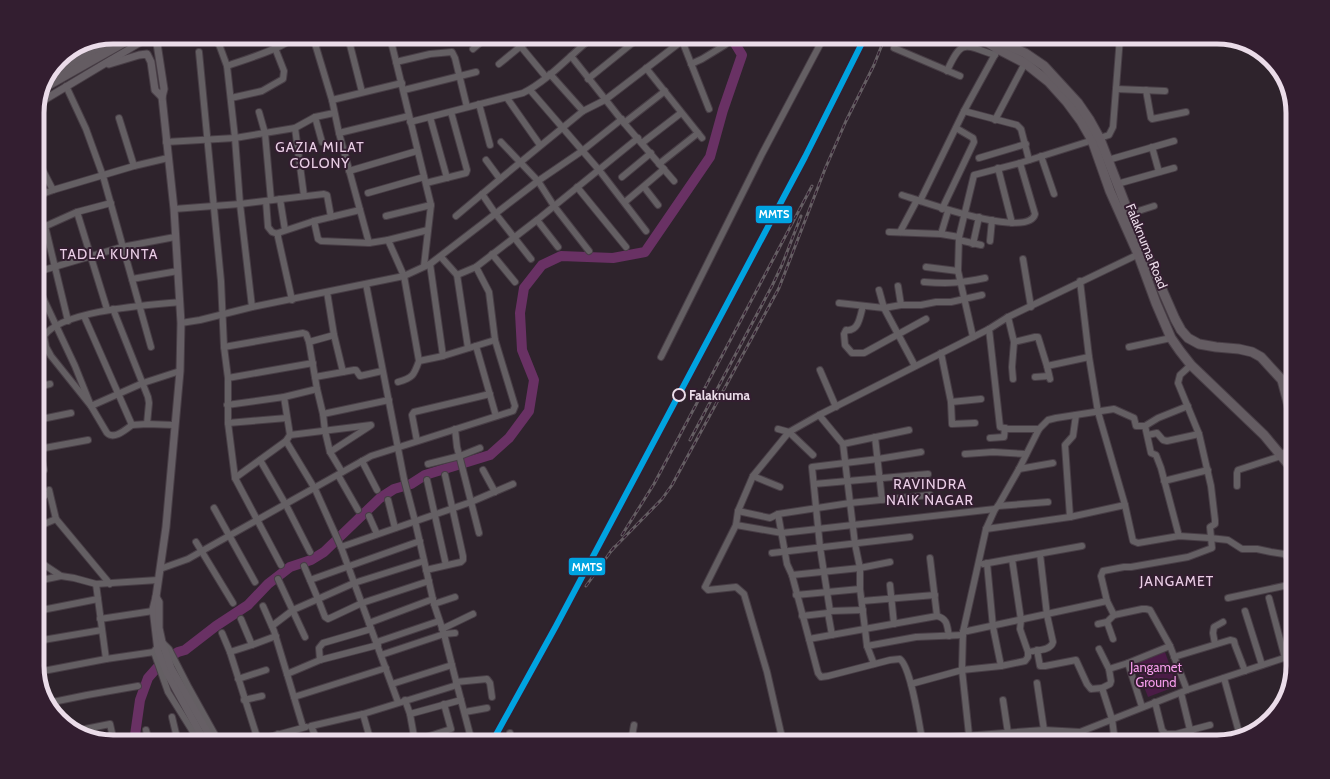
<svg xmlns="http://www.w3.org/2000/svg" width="1330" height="779" font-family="Cabin,sans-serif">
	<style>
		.green { fill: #4a1c46 }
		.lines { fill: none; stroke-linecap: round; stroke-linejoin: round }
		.river { stroke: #693164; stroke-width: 10 }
		.minor-casing { stroke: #483e46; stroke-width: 8 }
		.major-casing { stroke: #483e46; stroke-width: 9 }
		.highway-casing { stroke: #483e46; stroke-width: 11 }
		.minor { stroke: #645f63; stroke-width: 6 }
		.major { stroke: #665f65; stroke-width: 7 }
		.highway { stroke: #645c62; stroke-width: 9 }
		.rail-casing { stroke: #655e63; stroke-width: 3 }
		.rail { stroke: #331e30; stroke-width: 1.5; stroke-dasharray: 4.5; stroke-linecap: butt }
		.highway-bridge-casing { stroke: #483e46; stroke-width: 11; stroke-linecap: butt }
		.highway-bridge { stroke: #645c62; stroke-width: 9 }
		.rail-1-casing { stroke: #331e30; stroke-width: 9 }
		.rail-1 { stroke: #00a3e0; stroke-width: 6 }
		.stop-dot { fill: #331e30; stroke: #ebdce9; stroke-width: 2 }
		.labels { text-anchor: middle; stroke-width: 4; stroke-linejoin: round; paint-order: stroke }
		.street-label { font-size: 13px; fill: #ebdce9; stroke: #331e30 }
		.stop-label { font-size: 13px; font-weight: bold; fill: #ebdce9; stroke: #331e30; text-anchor: start }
		.park-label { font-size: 13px; fill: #f69dec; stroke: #331e30 }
		.neighbourhood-label { font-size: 14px; letter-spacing: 1px; fill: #eacee6; stroke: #331e30 }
		.rim { fill: none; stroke: #ebdce9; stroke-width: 5 }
		.line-badge { stroke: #331e30; stroke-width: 1.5 }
		.badge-label { font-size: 11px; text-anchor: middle; font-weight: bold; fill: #fff }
	</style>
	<rect width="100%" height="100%" fill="#2e232c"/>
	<polygon class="green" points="1165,652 1177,686 1148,697 1135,663"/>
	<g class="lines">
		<polyline class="river" points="134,742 140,700 148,678 163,661 178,652 185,650 216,626 248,605 268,584 290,567 311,560 324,552 380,498 394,489 411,484 425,475 490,455 509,438 529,411 534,380 522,350 520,313 524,288 542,265 561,256 613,258 645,252 710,157 723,110 742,55 731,37"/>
		<defs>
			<g id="minor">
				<polyline points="215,37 220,47 227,66 235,138 240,204 252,307"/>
				<polyline points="313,37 332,100 339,133 369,243"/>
				<polyline points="348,37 362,92"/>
				<polyline points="390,37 431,205 424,266"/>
				<polyline points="513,37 546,77"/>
				<polyline points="681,38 709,109"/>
				<polyline points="894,48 960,76"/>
				<polyline points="473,49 487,37"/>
				<polyline points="199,52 221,281 224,347 228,378 228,423 235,478"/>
				<polyline points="571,56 624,123 674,181"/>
				<polyline points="396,62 430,54 452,52 455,58 467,107"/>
				<polyline points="499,64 532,37"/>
				<polyline points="691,64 702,59 725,45"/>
				<path d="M227 66C243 60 285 48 294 37"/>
				<polyline points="646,68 702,138"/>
				<path d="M947 71C962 38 964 45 995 55"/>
				<polyline points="550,74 583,111"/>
				<polyline points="588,79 640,37"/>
				<polyline points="66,86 86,129 103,176 151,347"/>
				<polyline points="1116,89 1165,91"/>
				<polyline points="404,90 476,72"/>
				<polyline points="530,90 599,170 646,231"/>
				<polyline points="1146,90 1151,118 1152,119 1186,112"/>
				<polyline points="231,98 262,91 283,79 284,71 275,48"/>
				<polyline points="507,98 540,145"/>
				<polyline points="332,100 402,83"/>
				<polyline points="479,104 490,145"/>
				<polyline points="964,111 1017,125 1021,129 1029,160"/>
				<polyline points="259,112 265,133 271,200"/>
				<polyline points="315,117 322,142"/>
				<polyline points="430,117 447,178"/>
				<polyline points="119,118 134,166"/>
				<polyline points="995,120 1025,63"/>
				<path d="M410 122 523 93C549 80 570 55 593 37"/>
				<polyline points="624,123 665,91"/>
				<polyline points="295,128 304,196"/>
				<polyline points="339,133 409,116"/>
				<polyline points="166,142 235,138 295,128 315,117 334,113"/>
				<polyline points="501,142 538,181 554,206 589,251"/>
				<polyline points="642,143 681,113"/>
				<polyline points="1152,147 1159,172"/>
				<polyline points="1041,156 1054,194"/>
				<polyline points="979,158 1026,144"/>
				<polyline points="37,159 53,190"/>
				<polyline points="486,160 500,179"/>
				<polyline points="1108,160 1174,141"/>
				<polyline points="659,164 698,133"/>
				<polyline points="998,168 1012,223"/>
				<polyline points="349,171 417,151"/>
				<polyline points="622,177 651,153"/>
				<polyline points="426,183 466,173 467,170 451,112"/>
				<polyline points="1117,184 1174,168"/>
				<polyline points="577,187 626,247"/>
				<polyline points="644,187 658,205"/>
				<polyline points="368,193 424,177"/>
				<polyline points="482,194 495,213 531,259"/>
				<path d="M902 195C921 201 1029 240 1035 214L1020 163"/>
				<polyline points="37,196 53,190 134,166 168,158"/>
				<polyline points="280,199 285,230"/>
				<polyline points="266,201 268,227 272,232 278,234"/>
				<polyline points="920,201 964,111 998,49"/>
				<polyline points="625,202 664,169"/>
				<polyline points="174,209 240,204 324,194 327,195 331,217"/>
				<polyline points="942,209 974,142 973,138 956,128"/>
				<polyline points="77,212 107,309"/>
				<polyline points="1129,214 1154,206"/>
				<polyline points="386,216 431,205"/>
				<polyline points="456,216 500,179 583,111 605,100 687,37"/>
				<polyline points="537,220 558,247"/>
				<polyline points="314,221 318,239 321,241 369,243 388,240 404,276 430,264 443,356"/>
				<polyline points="45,226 68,321"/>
				<polyline points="37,230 77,212 111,203"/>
				<polyline points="889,232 941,234 959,237"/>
				<polyline points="900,232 917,200"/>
				<polyline points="941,234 948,211"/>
				<polyline points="388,240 428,230"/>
				<polyline points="959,240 981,245"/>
				<polyline points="990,241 992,220"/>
				<polyline points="973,244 979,217"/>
				<polyline points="492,254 515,282"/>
				<polyline points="441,257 457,275 468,348"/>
				<polyline points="1023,259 1031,307"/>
				<polyline points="430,264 538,181 582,151 622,119"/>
				<polyline points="926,267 958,271"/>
				<polyline points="37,272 122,247 175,237"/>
				<polyline points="457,275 476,267 537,220 638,138"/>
				<polyline points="132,279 178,271"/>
				<polyline points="1080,281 1089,357 1098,412 1125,505 1133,541 1138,543 1179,536 1210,538 1228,540 1242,549 1257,549 1271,552 1284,554 1293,563"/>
				<path d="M924 282C949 284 961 283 985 278"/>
				<polyline points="366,284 404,479 415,521 434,604 444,634 457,685"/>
				<polyline points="37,285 75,366 91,406 143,383 180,371"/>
				<polyline points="898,286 901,305"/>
				<polyline points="879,290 884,308 915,366"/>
				<polyline points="327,292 334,335 343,372"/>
				<polyline points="292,300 278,237 278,233 314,221 360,210"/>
				<polyline points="839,303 884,308 901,305 921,305 936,302 951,302 982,295"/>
				<path d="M863 306C860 316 859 332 846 330L844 334 845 345 852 353H864L926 319"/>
				<polyline points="113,309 148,397 149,403 147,424"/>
				<path d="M84 316 132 425C125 430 114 440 107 433L91 406 51 356 46 347 44 336C62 310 149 305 180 302"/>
				<polyline points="1008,317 1014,342 1035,337 1038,337 1047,366"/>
				<polyline points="181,323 200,320 252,307 404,276 419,361"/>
				<polyline points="989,329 1000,427 1008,429 1039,429"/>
				<polyline points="973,337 958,271 959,237 974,175 1020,163 1109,135 1113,127 1120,37"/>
				<polyline points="309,342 334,335"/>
				<polyline points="476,346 496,416"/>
				<polyline points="224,347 303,333 306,334 309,342 317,389 323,414"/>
				<polyline points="1129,347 1171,338"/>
				<polyline points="941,353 951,402"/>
				<polyline points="661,357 762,154 824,37"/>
				<polyline points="820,370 836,407"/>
				<polyline points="315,377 354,370 356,370 360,376 382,371"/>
				<polyline points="1035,377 1049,376"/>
				<polyline points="228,378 313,363"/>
				<polyline points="1013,379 1012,367 1014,342"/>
				<polyline points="1050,379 1047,366 1089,357"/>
				<path d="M398 382C413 378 414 375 419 361L443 356 495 340"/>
				<polyline points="37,387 50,384"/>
				<polyline points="284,397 290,435"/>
				<polyline points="227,405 284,397 317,389"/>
				<polyline points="819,415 843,444 855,544 860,568 860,589 865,629 867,646 874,664"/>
				<polyline points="37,420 71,413"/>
				<polyline points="228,423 287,418"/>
				<polyline points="975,423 952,424 951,402 981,399"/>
				<polyline points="132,425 147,424 174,425"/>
				<polyline points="1145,426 1158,418 1188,406"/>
				<polyline points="455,429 457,447 479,533"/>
				<polyline points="778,429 789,432 813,455"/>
				<polyline points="1148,435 1157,433 1163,440 1167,441 1199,434"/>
				<polyline points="875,437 882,500"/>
				<polyline points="990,438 1004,437 1005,428"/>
				<polyline points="37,439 44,470"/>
				<polyline points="286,441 315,489 341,547 471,502 513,484"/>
				<polyline points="417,441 412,415 414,412 490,394"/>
				<polyline points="843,444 909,430"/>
				<polyline points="39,449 88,440"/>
				<polyline points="330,452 370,426"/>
				<polyline points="965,454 993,452 1026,454"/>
				<polyline points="260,460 286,505 310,552"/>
				<polyline points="362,461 377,490"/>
				<polyline points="428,464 460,456 480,448"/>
				<polyline points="1019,469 1053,463"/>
				<polyline points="483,470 495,492"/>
				<polyline points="342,472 330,452 325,431 323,414 389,400"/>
				<polyline points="37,474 39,473"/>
				<polyline points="338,475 358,510"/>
				<polyline points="753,476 780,487"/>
				<polyline points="427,480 446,565"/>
				<polyline points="1164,481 1208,470"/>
				<polyline points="814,484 928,474"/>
				<polyline points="1237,486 1237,473 1238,470 1281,456"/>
				<polyline points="49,490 56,519 110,584"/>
				<polyline points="37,497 46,495"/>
				<polyline points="388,500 395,528"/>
				<polyline points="998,506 1048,502"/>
				<polyline points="214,508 255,582"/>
				<polyline points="738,511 770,518 778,514 850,503 930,495"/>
				<path d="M778 514 787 564 792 575 818 673 821 677 828 676 890 660 900 659C911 668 919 723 922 739"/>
				<polyline points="369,516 377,534"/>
				<polyline points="1070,517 1065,445 1073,436 1076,415"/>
				<polyline points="736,525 782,533 995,509"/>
				<polyline points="37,527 56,519"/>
				<polyline points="986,529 1070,517 1125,505"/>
				<polyline points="196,542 233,603"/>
				<polyline points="341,547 398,702"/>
				<polyline points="772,553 910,537"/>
				<polyline points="930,558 937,616"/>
				<path d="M1012 559 1021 620 1020 629 1028 652C1036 650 1051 651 1053 642L1047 615 1040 554"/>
				<polyline points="37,560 61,576 74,578 96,584 158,580"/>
				<polyline points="424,561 354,583 318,599 325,617 328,619 362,603 429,581"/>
				<polyline points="983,564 1082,546"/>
				<polyline points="281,565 235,478 286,441 290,435 371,425"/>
				<polyline points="160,569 188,559 202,551 371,456 513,411 515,406 495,340 489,292 476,267"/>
				<polyline points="426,570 461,562 463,560 463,556 445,475"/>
				<polyline points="792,575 860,568 890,562"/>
				<polyline points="278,579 305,637"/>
				<polyline points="310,580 420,541"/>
				<polyline points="37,581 61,576"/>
				<polyline points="96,584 106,659"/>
				<polyline points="890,585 894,624"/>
				<polyline points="796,595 860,589"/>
				<polyline points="1228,598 1293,584"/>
				<polyline points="1269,598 1285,658"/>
				<polyline points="862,601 935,595"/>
				<polyline points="1107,601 1101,576 1103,571 1124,567 1131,567 1188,557 1212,548 1210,527 1215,524 1215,520 1211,486 1199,434 1178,383 1180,375 1191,365"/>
				<polyline points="434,604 455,597"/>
				<polyline points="263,606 274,631 303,727"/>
				<polyline points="37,611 98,599"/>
				<polyline points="830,611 820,547 812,467 878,459 921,452"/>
				<polyline points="1245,611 1262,665"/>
				<polyline points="828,613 832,635"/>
				<polyline points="1114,615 1142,609 1146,609 1150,610 1170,646 1187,690"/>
				<polyline points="802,616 828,613 830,611 863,610"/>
				<polyline points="100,619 153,611"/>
				<polyline points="241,619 252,645 276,636"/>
				<polyline points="1107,622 1113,639"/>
				<polyline points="369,623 433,599"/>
				<polyline points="272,626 293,610 318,599 304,566"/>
				<polyline points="442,629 473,614"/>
				<polyline points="963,632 1107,601 1114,615 1107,622 1098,624"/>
				<polyline points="222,633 230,652 258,740"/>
				<path d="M809 639 937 616C948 619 947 626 949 636"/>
				<polyline points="37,641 102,630"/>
				<polyline points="377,642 439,621"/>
				<polyline points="163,643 169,649 189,688 219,742"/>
				<polyline points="1215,644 1213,633 1214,627 1223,622"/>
				<polyline points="867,646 916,637 963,635"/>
				<polyline points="1099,649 1109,669"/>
				<polyline points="155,650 154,652 168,692 193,732 197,742"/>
				<polyline points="1037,650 1040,666 1045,666 1076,660 1087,684 1091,689 1102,688 1112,719 1115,742"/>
				<polyline points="230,652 252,645"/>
				<polyline points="381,655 444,634 455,633"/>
				<polyline points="1174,657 1230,640 1234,641 1235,645 1245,671"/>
				<polyline points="320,660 319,648 323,643 371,629"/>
				<polyline points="1128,663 1142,707"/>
				<polyline points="1001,666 1025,661 1028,657 1028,652"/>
				<polyline points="38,672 106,659 154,652"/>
				<polyline points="287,674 320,660 378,645"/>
				<polyline points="1224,678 1240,736"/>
				<polyline points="238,679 266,670"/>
				<polyline points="456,682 487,679 490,683 492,697"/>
				<polyline points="1037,683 1044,730"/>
				<polyline points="392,684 452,665"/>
				<polyline points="911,684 962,670 1001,666 993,627 987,563"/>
				<polyline points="1102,688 1110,684 1111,681 1109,669 1128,663 1170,646"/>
				<polyline points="1181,693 1193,742"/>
				<polyline points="294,697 386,668"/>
				<polyline points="244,700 262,696"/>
				<polyline points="405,700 410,714 415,742"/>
				<polyline points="1003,700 1008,733"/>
				<polyline points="1155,702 1162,730 1166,734 1176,734 1210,725"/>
				<polyline points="48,703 87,695 138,686"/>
				<polyline points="465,712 487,708"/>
				<polyline points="363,714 371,742"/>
				<polyline points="410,714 461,700"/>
				<polyline points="172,717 178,742"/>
				<polyline points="146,730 149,742"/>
				<polyline points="75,731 110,724 114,742"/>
				<polyline points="1030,732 1030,742"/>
				<polyline points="1078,732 1079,742"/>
				<polyline points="510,733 512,742"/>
				<polyline points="278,734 280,742"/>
				<polyline points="969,735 962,670 963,632 986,529 995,509 998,506 1019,469 1039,429 1048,420 1056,418 1114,409 1134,418 1136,426 1145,426 1151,453 1156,455 1161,468 1179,536"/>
				<polyline points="251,742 306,727"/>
				<polyline points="318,742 311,726 363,714 457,685 472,742"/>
				<polyline points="411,742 451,729 444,704"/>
				<polyline points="631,742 634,725"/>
				<polyline points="783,742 767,672 744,594 736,587 708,590 705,587 736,525 738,511 753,476 789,432 819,415 989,329 1008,317 1141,253"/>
				<polyline points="883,742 1044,730 1080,732 1187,690 1293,655"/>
			</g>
			<g id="major">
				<polyline points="156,37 164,89 162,97 174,209 181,323 180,371 166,527 156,597 153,609 158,651 167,673 205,742"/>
				<polyline points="58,63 98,40"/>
				<polyline points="109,64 139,55 147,54 151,62 155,90 162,97"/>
				<polyline points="39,103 149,37"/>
				<polyline points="156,597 159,602 159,628 162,642 171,668 213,742"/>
			</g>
			<g id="highway">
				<polyline points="979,37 998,49 1025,63 1049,82 1067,102 1081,121 1092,140 1110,191 1138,254 1156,303 1171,338 1180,351 1191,365 1264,435 1293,470"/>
				<polyline points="986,39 1000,42 1025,53 1044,66 1078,103 1089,119 1100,139 1129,214 1175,319 1181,330 1188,338 1199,344 1216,347 1239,349 1252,352 1261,357 1282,380 1293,421"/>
				<polyline points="1281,456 1293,450"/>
			</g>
		</defs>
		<use href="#minor" class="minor-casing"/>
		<use href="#major" class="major-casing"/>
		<use href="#highway" class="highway-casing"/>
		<use href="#minor" class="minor"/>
		<use href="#major" class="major"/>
		<use href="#highway" class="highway"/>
		<defs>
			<g id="rail">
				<polyline points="690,440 772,286 782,265 801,216"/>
				<polyline points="622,535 654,484 812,186"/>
				<polyline points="611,551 662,499 672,485 779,288 825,169 846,121 874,65 885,37"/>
				<polyline points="586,586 614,547"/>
			</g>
		</defs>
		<use href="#rail" class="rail-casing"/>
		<use href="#rail" class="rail"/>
		<defs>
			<g id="highway-bridge">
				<polyline points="53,74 117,37"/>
				<polyline points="48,85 133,37"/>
			</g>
		</defs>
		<use href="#highway-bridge" class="highway-bridge-casing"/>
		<use href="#highway-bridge" class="highway-bridge"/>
		<defs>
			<polyline id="rail-1" points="492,742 556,626 805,157 865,37"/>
		</defs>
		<use href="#rail-1" class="rail-1-casing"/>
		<use href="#rail-1" class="rail-1"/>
	</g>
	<circle class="stop-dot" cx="679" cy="395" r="6"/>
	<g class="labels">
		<g class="street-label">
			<text transform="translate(1147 246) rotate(68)" y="5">Falaknuma Road</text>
		</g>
		<g class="stop-label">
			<text x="689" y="400">Falaknuma</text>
		</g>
		<g class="park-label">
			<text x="1156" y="672">Jangamet<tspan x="1156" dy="15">Ground</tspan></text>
		</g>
		<g class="neighbourhood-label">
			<text x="320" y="152">GAZIA MILAT<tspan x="320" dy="16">COLONY</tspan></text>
			<text x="109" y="259">TADLA KUNTA</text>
			<text x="930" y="489">RAVINDRA<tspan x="930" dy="16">NAIK NAGAR</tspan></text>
			<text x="1177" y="586">JANGAMET</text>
		</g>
	</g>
	<path d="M0 0H1330V779H0ZM113 44H1217A69 69 0 0 1 1286 113V666A69 69 0 0 1 1217 735H113A69 69 0 0 1 44 666V113A69 69 0 0 1 113 44Z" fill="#331e30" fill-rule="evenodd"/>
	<path class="rim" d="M113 44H1217A69 69 0 0 1 1286 113V666A69 69 0 0 1 1217 735H113A69 69 0 0 1 44 666V113A69 69 0 0 1 113 44Z"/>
	<g class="line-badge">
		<rect x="755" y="205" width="38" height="19" rx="4" fill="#00a3e0"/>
		<rect x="568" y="557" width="38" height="19" rx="4" fill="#00a3e0"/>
	</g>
	<g class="badge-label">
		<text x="774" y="218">MMTS</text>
		<text x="587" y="571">MMTS</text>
	</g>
</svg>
